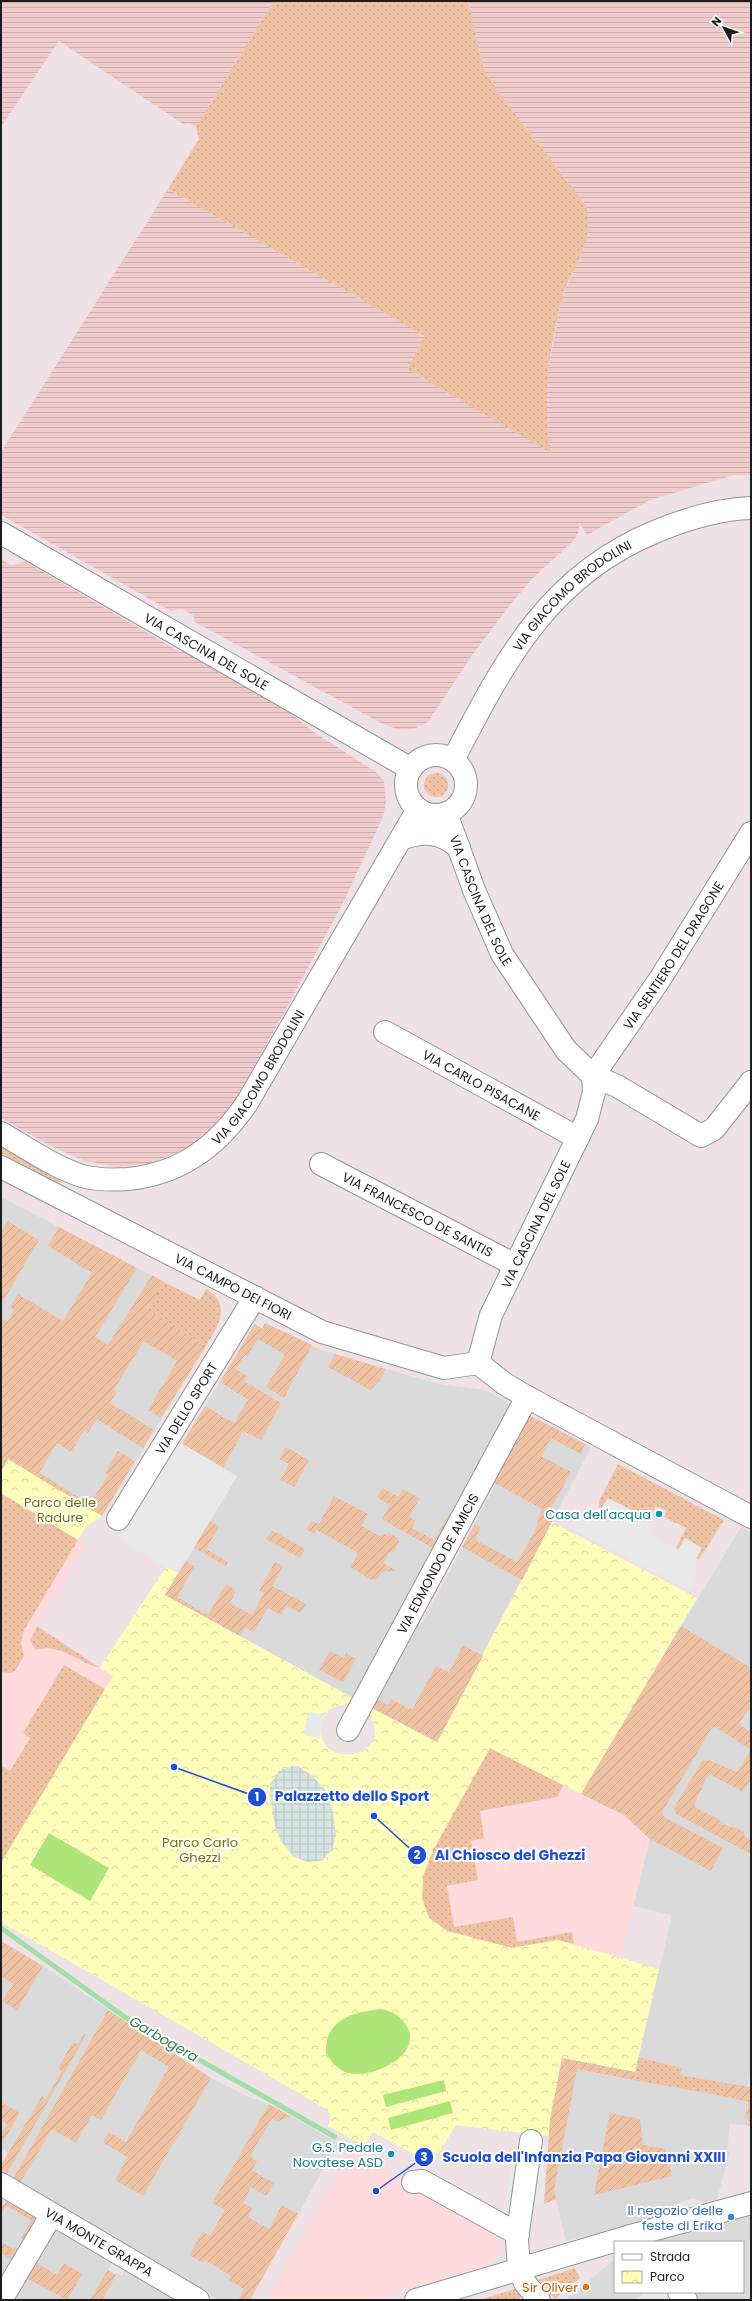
<svg xmlns="http://www.w3.org/2000/svg" width="752" height="2301" font-family="Poppins,sans-serif">
	<style>
		.residential { fill: #dbdadb }
		.education { fill: #ffdbde }
		.farmland { fill: url(#farmland-rules) }
		.grass { fill: url(#grass-dots) }
		.park { fill: url(#park-crowns) }
		.garden { fill: url(#garden-furrows) }
		.pitch { fill: #ade579 }
		.parking { fill: #e9e9e9 }
		.plaza { fill: url(#plaza-grid) }
		.lines { fill: none; stroke-linecap: round; stroke-linejoin: round }
		.stream { stroke: #9ee0a7; stroke-width: 5 }
		.minor-casing { stroke: #949494; stroke-width: 24 }
		.minor { stroke: #fff; stroke-width: 22 }
		.culture-dot { fill: #0f9aa8; stroke: #fff; stroke-width: 1.5 }
		.shop-dot { fill: #3f7fe0; stroke: #fff; stroke-width: 1.5 }
		.food-dot { fill: #e8710a; stroke: #fff; stroke-width: 1.5 }
		.labels { text-anchor: middle; stroke-width: 4; stroke-linejoin: round; paint-order: stroke }
		.street-label { font-size: 13px; fill: #1d1d1d; stroke: #fff }
		.park-label { font-size: 13px; fill: #787604; stroke: #fff }
		.culture-label { font-size: 13px; fill: #0d838f; stroke: #fff; text-anchor: end }
		.shop-label { font-size: 13px; fill: #366cbe; stroke: #fff; text-anchor: end }
		.food-label { font-size: 13px; fill: #c56008; stroke: #fff; text-anchor: end }
		.water-label { font-size: 14px; font-style: italic; fill: #338354; stroke: #fff }
		.leader { fill: none; stroke: #1d4ed8; stroke-width: 1.5 }
		.callout-dot { fill: #1d4ed8; stroke: #fff; stroke-width: 1.5 }
		.mark-label { font-size: 12px; text-anchor: middle; font-weight: bold; fill: #fff }
		.callout-label { font-size: 14px; text-anchor: middle; font-weight: bold; fill: #1d4ed8; stroke: #fff; stroke-width: 4; stroke-linejoin: round; paint-order: stroke }
	</style>
	<defs>
		<pattern id="farmland-rules" width="6" height="5" patternUnits="userSpaceOnUse"><rect width="6" height="5" fill="#f0cbcc"/><path d="M0 2.5h6" fill="none" stroke="#cdaeaf"/></pattern>
		<pattern id="grass-dots" width="8" height="8" patternUnits="userSpaceOnUse"><rect width="8" height="8" fill="#eec2a3"/><path d="M2 2h.1M6 6h.1" fill="none" stroke="#cca68c" stroke-width="1.8" stroke-linecap="round"/></pattern>
		<pattern id="park-crowns" width="20" height="18" patternUnits="userSpaceOnUse"><rect width="20" height="18" fill="#fefdba"/><path d="M2 6a3 3 0 1 1 6 0M12 15a3 3 0 1 1 6 0" fill="none" stroke="#d9d89f"/></pattern>
		<pattern id="garden-furrows" width="10" height="10" patternUnits="userSpaceOnUse"><rect width="10" height="10" fill="#eec2a3"/><path d="M-1 1l2-2M0 10L10 0M9 11l2-2" fill="none" stroke="#cca68c"/></pattern>
		<pattern id="plaza-grid" width="8" height="8" patternUnits="userSpaceOnUse"><rect width="8" height="8" fill="#d6e5e3"/><path d="M0 4h8M4 0v8" fill="none" stroke="#b7c4c2"/></pattern>
	</defs>
	<rect width="100%" height="100%" fill="#efe2e7"/>
	<g class="residential">
		<polygon points="1,1197 164,1282 147,1310 206,1346 102,1516 8,1459 1,1471"/>
		<polygon points="265,1323 321,1350 439,1384 485,1390 508,1402 510,1411 359,1691 357,1690 353,1698 165,1595 237,1477 182,1444 255,1324 262,1329"/>
		<polygon points="527,1414 591,1447 437,1742 370,1707 416,1620 422,1623 496,1484 491,1481"/>
		<polygon points="741,1527 751,1533 751,2072 747,2087 751,2087 751,2126 730,2124 727,2151 730,2152 717,2199 705,2203 693,2198 678,2203 676,2213 566,2241 556,2199 544,2204 562,2058 635,2072 672,1915 633,1906 649,1839 624,1815 581,1794"/>
		<polygon points="1,1941 43,1966 211,2078 251,2098 269,2104 338,2143 338,2151 331,2155 250,2300 218,2300 1,2172 1,2165 8,2153 1,2148"/>
		<polygon points="1,2196 39,2218 1,2282"/>
		<polygon points="751,2211 751,2300 697,2300 690,2292 743,2292 743,2242 651,2242 652,2238"/>
		<polygon points="56,2229 112,2262 108,2270 116,2275 117,2273 122,2276 125,2270 177,2300 9,2300 37,2253 43,2251"/>
		<polygon points="615,2259 615,2292 645,2292 635,2300 566,2300"/>
	</g>
	<g class="education">
		<polygon points="1,1493 86,1544 37,1626 113,1676 1,1863"/>
		<polygon points="490,1748 624,1815 650,1839 620,1957 558,1940 512,1948 447,1931 423,1876"/>
		<polygon points="350,2152 498,2231 497,2256 494,2261 489,2265 370,2300 267,2300"/>
	</g>
	<g class="farmland">
		<polygon points="1,1 274,1 196,127 190,123 183,124 59,41 1,127"/>
		<polygon points="468,1 751,1 751,475 734,475 650,500 587,535 579,522 578,534 573,541 533,578 514,600 472,655 428,722 414,729 399,730 381,723 195,622 193,615 182,609 171,611 1,515 1,452 168,189 425,336 407,369 551,452 546,427 546,382 561,300 585,244 584,203 496,89 483,67"/>
		<polygon points="1,559 11,565 26,562 180,652 187,651 277,701 312,731 376,772 384,781 386,802 383,817 342,905 237,1099 222,1119 190,1147 152,1163 117,1167 85,1161 53,1147 1,1118"/>
	</g>
	<g class="grass">
		<path d="M274 1H468L483 67 496 89 584 203C600 238 569 268 561 302 549 352 541 402 551 453L407 369 425 336 168 189 199 139 196 127Z"/>
		<circle cx="436" cy="785" r="12"/>
		<polygon points="1,1146 61,1179 62,1181 58,1183 1,1153"/>
		<path d="M164 1282 200 1300 206 1289C233 1305 218 1326 206 1346L147 1310Z"/>
		<polygon points="618,1464 724,1520 699,1560 696,1559 702,1548 685,1538 679,1550 676,1548 686,1528 664,1517 667,1511 656,1506 649,1519 608,1498 601,1509 599,1508 599,1501"/>
		<polygon points="1,1493 78,1540 24,1630 21,1643 24,1656 15,1671 11,1673 1,1672"/>
		<path d="M37 1626 100 1668C77 1662 60 1642 35 1650L31 1640Z"/>
		<polygon points="64,1665 105,1689 1,1863 1,1769 3,1766 10,1771 30,1738 23,1733"/>
		<polygon points="490,1748 563,1785 557,1797 480,1811 484,1838 471,1841 478,1880 447,1886 454,1927 513,1917 517,1942 572,1932 574,1944 558,1940 512,1948 447,1931 429,1918 422,1899 423,1876 433,1850"/>
		<polygon points="638,2057 682,2068 680,2075 725,2083 723,2096 634,2080"/>
		<polygon points="575,2268 580,2278 555,2299 538,2280"/>
		<polygon points="515,2289 520,2296 520,2300 480,2300"/>
	</g>
	<g class="park">
		<polygon points="8,1459 102,1516 86,1526 78,1540 1,1493 1,1471"/>
		<path d="M552 1522 697 1598 581 1794 490 1748 433 1850 423 1876 422 1899 429 1918 447 1931 512 1948 558 1940 659 1969 635 2072 562 2058 548 2136 456 2125 432 2164 373 2132 364 2146 328 2126C332 2117 332 2113 323 2107L1 1922V1863L113 1676 100 1668 166 1567 178 1573 165 1595 353 1698C347 1708 329 1703 324 1717 303 1773 403 1762 367 1711L370 1707 437 1742Z"/>
	</g>
	<g class="garden">
		<polygon points="8,1221 39,1240 1,1305 1,1232"/>
		<polygon points="59,1227 137,1268 95,1337 108,1345 152,1275 164,1282 147,1310 206,1346 161,1418 148,1410 177,1361 144,1341 114,1389 117,1391 110,1403 154,1430 143,1448 96,1419 88,1433 84,1430 71,1452 57,1443 39,1473 90,1504 108,1475 105,1473 118,1451 135,1461 102,1516 8,1459 1,1471 1,1318 7,1322 14,1310 10,1307 18,1294 63,1321 92,1273 48,1246"/>
		<polygon points="265,1323 312,1345 284,1398 266,1387 285,1355 258,1339 247,1356 245,1355 236,1369 247,1376 244,1381 281,1403 261,1440 243,1431 223,1468 182,1444 205,1406 234,1423 248,1400 220,1382 255,1324 262,1329"/>
		<polygon points="335,1354 386,1369 380,1380 370,1390 328,1367"/>
		<polygon points="527,1414 585,1444 581,1454 551,1438 541,1456 571,1472 549,1512 555,1516 522,1580 462,1547 475,1524 481,1527 476,1536 477,1541 515,1561 520,1559 538,1524 537,1519 542,1509 491,1481"/>
		<polygon points="286,1447 309,1460 294,1487 280,1480 289,1464 279,1459"/>
		<polygon points="383,1488 399,1497 403,1489 420,1498 409,1517 416,1520 412,1528 434,1540 449,1514 454,1516 436,1550 382,1519 390,1505 377,1497"/>
		<polygon points="334,1496 368,1514 362,1526 379,1536 390,1533 398,1538 399,1542 394,1551 389,1553 383,1563 397,1571 384,1571 375,1580 372,1580 350,1567 358,1553 317,1530 314,1534 306,1529 312,1521 319,1524"/>
		<polygon points="210,1521 219,1527 206,1549 228,1562 226,1566 194,1548"/>
		<polygon points="272,1530 305,1549 300,1558 266,1539"/>
		<polygon points="186,1561 195,1566 177,1597 208,1615 226,1584 234,1589 235,1593 230,1603 252,1615 264,1593 259,1591 275,1562 283,1566 272,1586 306,1604 300,1613 287,1606 281,1615 268,1608 254,1632 245,1627 240,1636 165,1595"/>
		<polygon points="681,1626 751,1668 751,1707 740,1721 741,1726 751,1732 751,1778 743,1792 711,1775 707,1777 694,1805 696,1808 719,1819 720,1823 744,1831 744,1835 751,1841 751,1854 676,1814 674,1808 702,1761 709,1760 737,1772 750,1751 748,1748 716,1727 712,1728 662,1812 664,1817 723,1848 711,1871 650,1839 624,1815 581,1794"/>
		<polygon points="463,1645 483,1656 437,1742 370,1707 374,1698 388,1705 391,1699 412,1710 436,1666 449,1672"/>
		<polygon points="330,1651 343,1658 346,1653 356,1659 343,1682 319,1670"/>
		<polygon points="1,1941 43,1966 17,2010 2,2001 13,1984 1,1976"/>
		<polygon points="108,2010 211,2078 143,2196 115,2180 128,2157 103,2143 109,2132 126,2142 169,2067 141,2050 101,2120 92,2115 76,2143 52,2129 20,2183 13,2179"/>
		<polygon points="84,2034 86,2035 6,2175 1,2172 1,2165 42,2096 46,2099 62,2071 58,2068 73,2042 78,2044"/>
		<polygon points="562,2058 635,2072 634,2080 577,2069 554,2190 556,2199 544,2204 550,2120"/>
		<polygon points="725,2083 751,2087 751,2126 748,2126 749,2120 745,2119 749,2102 723,2096"/>
		<polygon points="1,2102 20,2113 1,2145 1,2134 7,2124 1,2120"/>
		<polygon points="269,2104 291,2117 277,2121 272,2118 250,2156 257,2161 252,2170 274,2183 266,2196 251,2187 243,2203 252,2208 248,2217 269,2229 282,2205 298,2214 250,2300 238,2300 244,2289 229,2280 231,2276 205,2260 203,2263 189,2255 203,2232 210,2236 225,2210 212,2203"/>
		<polygon points="610,2113 640,2119 643,2145 665,2149 672,2176 594,2195"/>
		<polygon points="7,2200 39,2218 25,2240 21,2238 31,2220 7,2206 1,2215 1,2209"/>
		<polygon points="1,2242 13,2249 15,2247 20,2250 13,2261 1,2253"/>
		<polygon points="32,2260 57,2275 64,2263 82,2274 67,2300 23,2276"/>
		<polygon points="108,2270 116,2275 102,2300 90,2300"/>
	</g>
	<g class="pitch">
		<polygon points="49,1833 109,1868 90,1901 30,1865"/>
		<path d="M381 2009C392 2011 399 2015 406 2025 426 2055 368 2082 345 2072 336 2068 331 2061 326 2053 324 2020 353 2012 381 2009Z"/>
		<polygon points="444,2080 446,2091 386,2107 383,2095"/>
		<polygon points="450,2101 453,2113 391,2130 388,2118"/>
	</g>
	<g class="parking">
		<polygon points="179,1442 237,1476 178,1573 158,1563 119,1540"/>
		<polygon points="608,1498 657,1524 651,1535 678,1550 685,1538 702,1548 696,1559 696,1579 690,1591 569,1527 575,1516 601,1509"/>
		<polygon points="308,1712 324,1715 320,1738 304,1735"/>
		<polygon points="515,2141 546,2145 543,2203 527,2210 517,2209 506,2199"/>
		<polygon points="645,2292 668,2292 675,2300 635,2300"/>
	</g>
	<polygon class="plaza" points="291,1766 298,1766 313,1776 326,1791 333,1813 336,1835 332,1850 321,1861 307,1862 293,1856 281,1841 275,1826 270,1798 270,1784 279,1771"/>
	<g class="lines">
		<polyline class="stream" points="1,1928 129,2020 335,2137"/>
		<defs>
			<g id="minor">
				<path id="s1" d="M1 533 411 769"/>
				<circle cx="436" cy="785" r="30"/>
				<path id="s2" d="M453 760C504 662 548 575 657 531 686 519 719 509 751 508"/>
				<path id="s3" d="M446 813 474 890 502 954 566 1050 593 1076 617 1086 701 1136 714 1129 751 1082"/>
				<path d="M401 839C423 831 441 831 459 848"/>
				<path id="s4" d="M385 1032 578 1138"/>
				<path id="s5" d="M593 1076 660 979 751 833"/>
				<path id="s6" d="M1 1133C27 1148 54 1167 82 1176 97 1180 113 1180 128 1179 181 1174 218 1146 247 1103L418 809"/>
				<path id="s7" d="M321 1164 515 1265"/>
				<path id="s8" d="M1 1167 322 1332 444 1368 478 1363"/>
				<polyline points="478,1363 505,1384 527,1397 751,1517"/>
				<path id="s9" d="M478 1363 491 1315 587 1119 594 1092 593 1076"/>
				<path id="s10" d="M118 1519 255 1297"/>
				<path id="s11" d="M348 1730 527 1397"/>
				<polyline points="531,2141 517,2239 519,2269 525,2283 539,2300"/>
				<polyline points="413,2182 422,2181 518,2234"/>
				<path id="s12" d="M1 2184 198 2300"/>
				<polyline points="679,2292 686,2300"/>
				<polyline points="1,2300 52,2214"/>
				<polyline points="416,2300 634,2235 751,2203"/>
			</g>
		</defs>
		<use href="#minor" class="minor-casing"/>
		<use href="#minor" class="minor"/>
	</g>
	<g class="culture-dot">
		<circle cx="659" cy="1514" r="4"/>
		<circle cx="391" cy="2154" r="4"/>
	</g>
	<circle class="shop-dot" cx="731" cy="2217" r="4"/>
	<circle class="food-dot" cx="586" cy="2287" r="4"/>
	<g class="labels">
		<g class="street-label">
			<text dy="5" stroke="none"><textPath href="#s2" startOffset="206">VIA GIACOMO BRODOLINI</textPath></text>
			<text dy="5" stroke="none"><textPath href="#s1" startOffset="237">VIA CASCINA DEL SOLE</textPath></text>
			<text dy="5" stroke="none"><textPath href="#s3" startOffset="94">VIA CASCINA DEL SOLE</textPath></text>
			<text dy="5" stroke="none"><textPath href="#s5" startOffset="145">VIA SENTIERO DEL DRAGONE</textPath></text>
			<text dy="5" stroke="none"><textPath href="#s6" startOffset="312">VIA GIACOMO BRODOLINI</textPath></text>
			<text dy="5" stroke="none"><textPath href="#s4" startOffset="110">VIA CARLO PISACANE</textPath></text>
			<text dy="5" stroke="none"><textPath href="#s7" startOffset="109">VIA FRANCESCO DE SANTIS</textPath></text>
			<text dy="5" stroke="none"><textPath href="#s9" startOffset="151">VIA CASCINA DEL SOLE</textPath></text>
			<text dy="5" stroke="none"><textPath href="#s8" startOffset="261">VIA CAMPO DEI FIORI</textPath></text>
			<text dy="5" stroke="none"><textPath href="#s10" startOffset="130">VIA DELLO SPORT</textPath></text>
			<text dy="5" stroke="none"><textPath href="#s11" startOffset="189">VIA EDMONDO DE AMICIS</textPath></text>
			<text dy="5" stroke="none"><textPath href="#s12" startOffset="114">VIA MONTE GRAPPA</textPath></text>
		</g>
		<g class="park-label">
			<text x="60" y="1507">Parco delle<tspan x="60" dy="15">Radure</tspan></text>
			<text x="200" y="1847">Parco Carlo<tspan x="200" dy="15">Ghezzi</tspan></text>
		</g>
		<g class="culture-label">
			<text x="651" y="1519">Casa dell'acqua</text>
			<text x="383" y="2152">G.S. Pedale<tspan x="383" dy="15">Novatese ASD</tspan></text>
		</g>
		<g class="shop-label">
			<text x="723" y="2215">Il negozio delle<tspan x="723" dy="15">feste di Erika</tspan></text>
		</g>
		<g class="food-label">
			<text x="578" y="2292">Sir Oliver</text>
		</g>
		<g class="water-label">
			<text transform="translate(164 2039) rotate(30)" y="5">Garbogera</text>
		</g>
	</g>
	<path class="leader" d="M174 1767L257 1797M374 1816L417 1855M376 2191L424 2157"/>
	<g class="callout-dot">
		<circle cx="174" cy="1767" r="4"/>
		<circle cx="374" cy="1816" r="4"/>
		<circle cx="376" cy="2191" r="4"/>
		<circle cx="257" cy="1797" r="10"/>
		<circle cx="417" cy="1855" r="10"/>
		<circle cx="424" cy="2157" r="10"/>
	</g>
	<g class="mark-label">
		<text x="257" y="1801">1</text>
		<text x="417" y="1859">2</text>
		<text x="424" y="2161">3</text>
	</g>
	<g class="callout-label">
		<text x="352" y="1801">Palazzetto dello Sport</text>
		<text x="510" y="1860">Al Chiosco del Ghezzi</text>
		<text x="584" y="2162">Scuola dell'Infanzia Papa Giovanni XXIII</text>
	</g>
	<rect width="752" height="2301" fill="none" stroke="#1d1d1d" stroke-width="4"/>
	<rect x="614" y="2241" width="130" height="52" fill="#ffffff" stroke="#a5a5a5"/>
	<rect x="622" y="2254" width="20" height="6" fill="#ffffff" stroke="#a5a5a5"/>
	<text x="650" y="2261" font-size="12" fill="#1d1d1d">Strada</text>
	<rect x="622" y="2271" width="20" height="12" fill="url(#park-crowns)" stroke="#a5a5a5"/>
	<text x="650" y="2281" font-size="12" fill="#1d1d1d">Parco</text>
	<g transform="translate(724 28) rotate(310)" stroke="#ffffff" stroke-width="3" paint-order="stroke">
	<path d="M0-3L7 15L0 10L-7 15Z" fill="#1d1d1d"/>
	<text y="-6" font-size="11" font-weight="bold" text-anchor="middle" fill="#1d1d1d">N</text>
	</g>
</svg>
